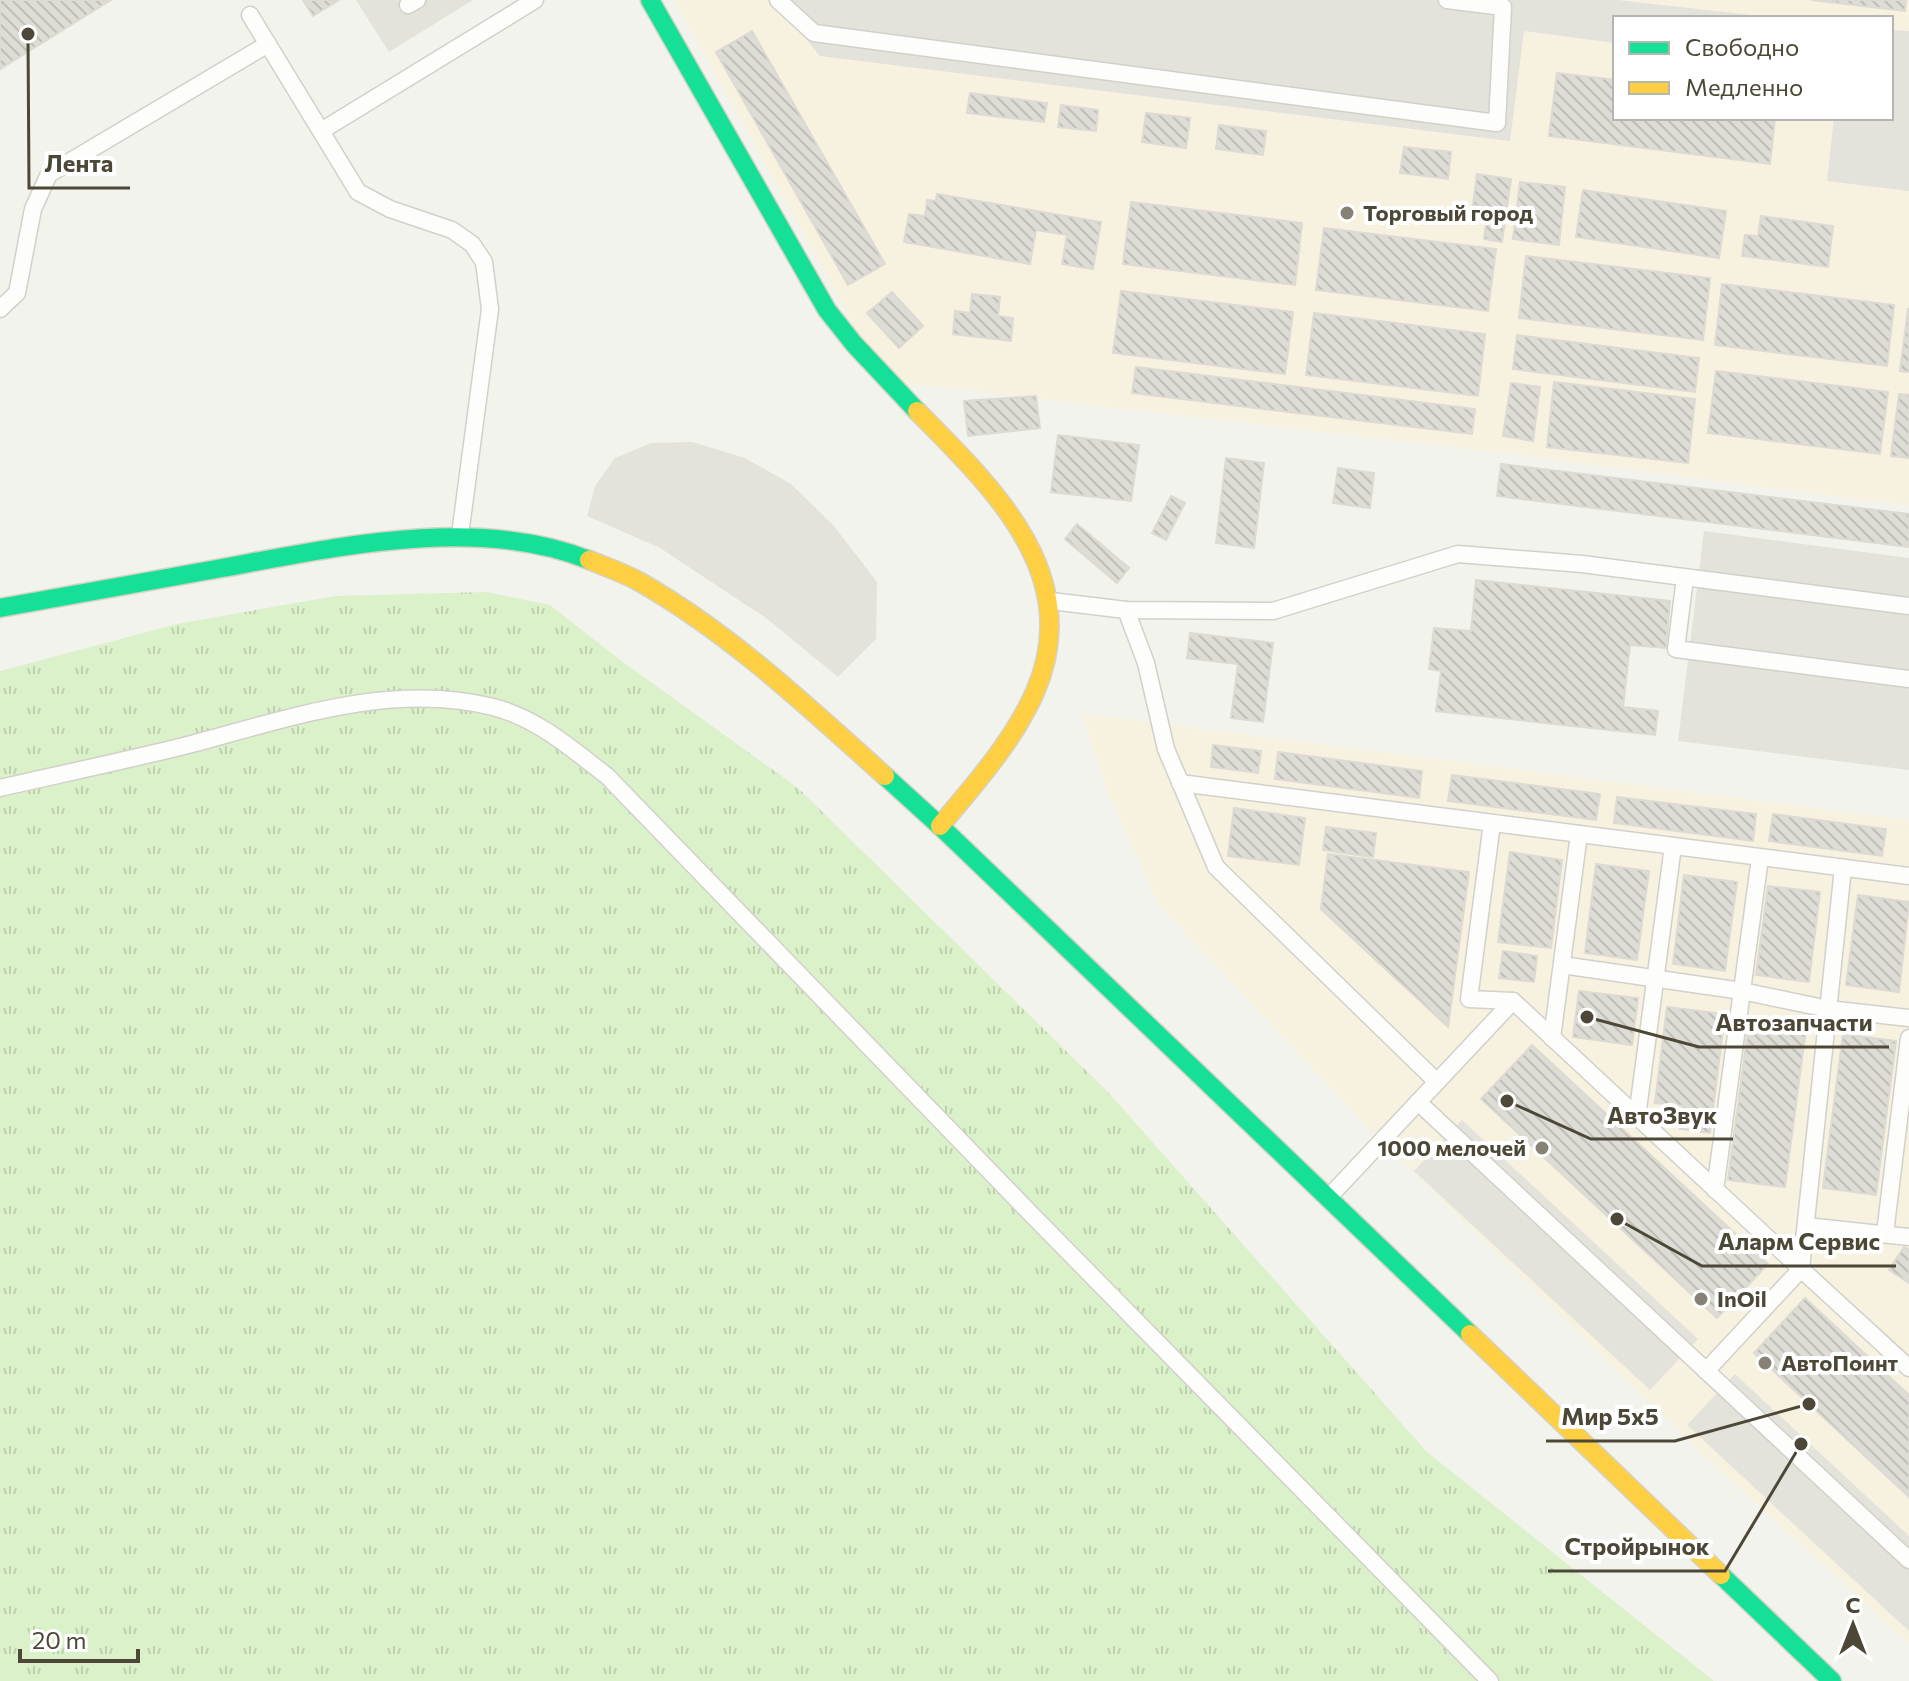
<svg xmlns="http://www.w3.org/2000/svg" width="1909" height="1681" font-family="Commissioner,sans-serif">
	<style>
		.commercial { fill: #f7f1df; fill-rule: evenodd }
		.grass { fill: url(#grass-tufts) }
		.parking { fill: #e3e2db }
		.building { fill: url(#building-back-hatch); stroke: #dcdad2; stroke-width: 2 }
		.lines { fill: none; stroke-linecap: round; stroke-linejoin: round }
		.lane-casing { stroke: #d1d1ca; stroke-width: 19 }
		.fast-casing { stroke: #d4d2c3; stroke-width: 21 }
		.slow-casing { stroke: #d4d2c3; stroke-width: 21 }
		.lane { stroke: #fdfdfc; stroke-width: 16 }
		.fast { stroke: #16e098; stroke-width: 18 }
		.slow { stroke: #ffcf43; stroke-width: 18 }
		.poi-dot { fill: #868376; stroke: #fff; stroke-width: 3 }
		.labels { text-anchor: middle; stroke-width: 8; stroke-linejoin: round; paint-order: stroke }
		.poi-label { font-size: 22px; font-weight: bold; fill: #4c4736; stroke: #fff; text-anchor: start }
		.leader { fill: none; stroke: #4c4736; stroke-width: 3 }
		.callout-dot { fill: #4c4736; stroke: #fff; stroke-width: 3 }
		.callout-label { font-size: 24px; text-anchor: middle; font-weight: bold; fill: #4c4736; stroke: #fff; stroke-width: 8; stroke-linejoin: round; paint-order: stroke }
	</style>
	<defs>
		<pattern id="grass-tufts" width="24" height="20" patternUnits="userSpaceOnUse" patternTransform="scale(2)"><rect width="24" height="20" fill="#dbf1ca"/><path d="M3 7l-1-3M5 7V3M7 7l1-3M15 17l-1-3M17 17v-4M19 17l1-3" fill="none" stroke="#bed0ae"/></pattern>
		<pattern id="building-back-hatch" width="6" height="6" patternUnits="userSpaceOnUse" patternTransform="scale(2)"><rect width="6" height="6" fill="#dddcd5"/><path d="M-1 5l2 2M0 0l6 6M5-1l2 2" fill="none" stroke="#bfbeb7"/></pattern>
	</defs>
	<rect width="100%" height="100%" fill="#f3f3ed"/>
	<g class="commercial">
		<path d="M674 0H1909V506L1485 451 885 381ZM1615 18H1891V118H1615Z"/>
		<polygon points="1081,713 1909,820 1909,1644 1712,1463 1370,1130 1159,905 1107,791"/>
	</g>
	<polygon class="grass" points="487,592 550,605 620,660 798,788 1108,1092 1427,1452 1714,1681 0,1681 0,671 177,624 335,596"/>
	<g class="parking">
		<polygon points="356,0 473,0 389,52"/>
		<polygon points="774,0 1618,0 1778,18 1615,18 1615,43 1524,31 1510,141 820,56"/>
		<polygon points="1891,30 1909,31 1909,191 1827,181 1834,118 1891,118"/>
		<polygon points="692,442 745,458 791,484 834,526 877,582 876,639 838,677 766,618 660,548 587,516 595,486 615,458 651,443"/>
		<polygon points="1704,531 1909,558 1909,770 1678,741"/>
		<polygon points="1462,1120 1698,1339 1650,1390 1414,1171"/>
		<polygon points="1735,1374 1909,1536 1909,1631 1687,1425"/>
	</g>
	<g class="building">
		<polygon points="0,0 111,0 0,69"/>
		<polygon points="303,0 339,0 313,16"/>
		<polygon points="1811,0 1906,0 1905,11"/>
		<polygon points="752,31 885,264 848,285 716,52"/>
		<polygon points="1557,73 1615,80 1615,118 1775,118 1770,164 1549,136"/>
		<polygon points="970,93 1047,103 1044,122 967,113"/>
		<polygon points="1061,105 1098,110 1096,131 1058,127"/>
		<polygon points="1146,113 1190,118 1186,148 1142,142"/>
		<polygon points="1219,125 1266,131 1263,155 1216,149"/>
		<polygon points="1404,147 1451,152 1448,179 1400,173"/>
		<polygon points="1477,174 1511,179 1502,242 1484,239 1488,208 1473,205"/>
		<polygon points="1520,182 1565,187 1559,245 1513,239"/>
		<polygon points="1583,190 1726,211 1719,258 1576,237"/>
		<polygon points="937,194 1101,222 1093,269 1062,264 1067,235 1036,230 1030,264 904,242 909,214 925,216 927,200 936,201"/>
		<polygon points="1131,202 1302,223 1295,285 1123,264"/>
		<polygon points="1761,216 1833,226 1828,267 1742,256 1745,235 1758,236"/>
		<polygon points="1324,228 1496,249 1488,311 1316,290"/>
		<polygon points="1526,256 1710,278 1703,340 1519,318"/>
		<polygon points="1722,284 1894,305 1887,366 1715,345"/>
		<polygon points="1121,291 1293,312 1285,374 1113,353"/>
		<polygon points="892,292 923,326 899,348 867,313"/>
		<polygon points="972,294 1000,297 998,316 1013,318 1011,341 953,334 955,311 970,313"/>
		<polygon points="1908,309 1909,309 1909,372 1900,371"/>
		<polygon points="1314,313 1485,334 1478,396 1306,375"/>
		<polygon points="1517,335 1699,358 1695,392 1513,369"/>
		<polygon points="1136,367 1475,409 1472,434 1132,393"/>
		<polygon points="1716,371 1888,392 1880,454 1708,433"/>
		<polygon points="1554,382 1695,399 1688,463 1547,447"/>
		<polygon points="1511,383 1540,387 1533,441 1503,436"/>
		<polygon points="1899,394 1909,395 1909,458 1891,456"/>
		<polygon points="1036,396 1040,428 968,436 964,401"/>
		<polygon points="1058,435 1139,445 1131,501 1051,492"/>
		<polygon points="1226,458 1264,463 1254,548 1216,543"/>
		<polygon points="1501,464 1909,514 1909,547 1497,496"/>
		<polygon points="1338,468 1374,473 1370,508 1333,503"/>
		<polygon points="1171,496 1185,503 1166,540 1152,533"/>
		<polygon points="1077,524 1129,568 1117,583 1065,539"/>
		<polygon points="1476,580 1670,601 1666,648 1630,645 1623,707 1658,711 1655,735 1436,711 1441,671 1429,669 1434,628 1471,631"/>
		<polygon points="1190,633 1273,643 1263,722 1231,718 1238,664 1187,658"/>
		<polygon points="1213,745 1261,751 1258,773 1211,767"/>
		<polygon points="1278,752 1422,771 1419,798 1275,779"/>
		<polygon points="1452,775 1600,794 1596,820 1448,801"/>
		<polygon points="1617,797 1756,814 1753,841 1614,823"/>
		<polygon points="1234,808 1305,818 1299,865 1228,856"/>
		<polygon points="1773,814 1886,829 1882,856 1769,841"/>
		<polygon points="1326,827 1376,833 1373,857 1323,850"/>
		<polygon points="1510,852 1562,860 1551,948 1498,942"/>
		<polygon points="1328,854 1469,872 1448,1027 1321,909"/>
		<polygon points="1596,864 1649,871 1637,960 1585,953"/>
		<polygon points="1684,875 1737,882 1725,971 1673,964"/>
		<polygon points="1768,886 1820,892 1809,982 1756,975"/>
		<polygon points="1858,895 1909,902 1899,992 1846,985"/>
		<polygon points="1503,951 1537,956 1534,982 1499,978"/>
		<polygon points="1579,991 1638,998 1632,1045 1573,1037"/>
		<polygon points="1667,1007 1725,1014 1710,1133 1680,1129 1683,1106 1655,1103"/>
		<polygon points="1749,1022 1806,1029 1785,1187 1728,1180"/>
		<polygon points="1843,1034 1896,1041 1876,1195 1823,1188"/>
		<polygon points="1532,1045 1768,1264 1717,1318 1481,1099"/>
		<polygon points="1904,1247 1909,1250 1909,1283 1889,1270"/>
		<polygon points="1805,1298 1909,1395 1909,1497 1754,1353"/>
	</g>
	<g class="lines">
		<defs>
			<g id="lane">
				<polyline points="778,0 814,33 1497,123 1503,7 1447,0"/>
				<polyline points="408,5 417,0"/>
				<polyline points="250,15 358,192 390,209 452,230 472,244 484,262 490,309 460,535"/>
				<polyline points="321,131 535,0"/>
				<polyline points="0,309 17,293 33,209 49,174 268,44"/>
				<polyline points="1685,578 1676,649 1909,679"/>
				<polyline points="1051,601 1126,610 1273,611 1458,554 1582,564 1909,606"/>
				<polyline points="1126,610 1146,663 1166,749 1216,867 1437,1082"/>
				<polyline points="1180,783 1909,876"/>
				<path d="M0 788C61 774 123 761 184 746 284 720 389 681 493 707 537 718 572 749 607 776L1035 1218 1490 1681"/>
				<polyline points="1492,823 1469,999 1513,1001 1801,1269"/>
				<polyline points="1562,965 1742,991 1828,1009 1909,1018"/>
				<polyline points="1552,1038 1579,834"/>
				<polyline points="1418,1102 1909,1560"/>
				<polyline points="1637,1117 1673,846"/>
				<polyline points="1715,1190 1760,858"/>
				<polyline points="1328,1198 1513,1001"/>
				<polyline points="1806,1226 1909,1237"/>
				<polyline points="1885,1233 1909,1038"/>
				<polyline points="1801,1269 1843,868"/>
				<polyline points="1706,1371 1801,1269 1909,1368"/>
			</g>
			<g id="fast">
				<polyline points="650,0 827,310 854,344 917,411"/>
				<path d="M0 608C74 595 148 581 222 568 337 547 476 515 589 560"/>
				<polyline points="885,776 940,826 1470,1334"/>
				<polyline points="1721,1575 1832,1681"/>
			</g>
			<g id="slow">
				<path d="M917 411C993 488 1086 575 1035 692 1013 742 974 785 940 826"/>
				<path d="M589 560C606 567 624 573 640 582 731 634 807 706 885 776"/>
				<polyline points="1470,1334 1721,1575"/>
			</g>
		</defs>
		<use href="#lane" class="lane-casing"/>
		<use href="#fast" class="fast-casing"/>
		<use href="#slow" class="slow-casing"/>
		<use href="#lane" class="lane"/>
		<use href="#fast" class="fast"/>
		<use href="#slow" class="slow"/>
	</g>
	<g class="poi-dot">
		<circle cx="1347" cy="213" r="8"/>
		<circle cx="1542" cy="1148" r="8"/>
		<circle cx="1701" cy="1299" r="8"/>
		<circle cx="1765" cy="1363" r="8"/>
	</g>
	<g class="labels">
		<g class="poi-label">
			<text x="1363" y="221">Торговый город</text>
			<text x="1526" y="1156" text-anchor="end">1000 мелочей</text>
			<text x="1717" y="1307">InOil</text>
			<text x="1781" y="1371">АвтоПоинт</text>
		</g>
	</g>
	<path class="leader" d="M28 34L29 188H130M1587 1017L1699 1047H1889M1507 1101L1591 1139H1733M1617 1219L1702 1266H1896M1809 1404L1675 1441H1546M1801 1444L1725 1571H1548"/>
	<g class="callout-dot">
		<circle cx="28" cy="34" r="8"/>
		<circle cx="1587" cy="1017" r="8"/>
		<circle cx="1507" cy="1101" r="8"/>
		<circle cx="1617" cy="1219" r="8"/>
		<circle cx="1809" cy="1404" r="8"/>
		<circle cx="1801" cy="1444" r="8"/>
	</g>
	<g class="callout-label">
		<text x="79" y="172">Лента</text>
		<text x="1794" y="1031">Автозапчасти</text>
		<text x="1662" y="1124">АвтоЗвук</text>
		<text x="1799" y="1250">Аларм Сервис</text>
		<text x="1610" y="1425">Мир 5x5</text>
		<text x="1637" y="1555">Стройрынок</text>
	</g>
	<rect x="1613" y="16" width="280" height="104" fill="#ffffff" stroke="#b7b5af" stroke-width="2"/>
	<rect x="1629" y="42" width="40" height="12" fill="#16e098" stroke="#b7b5af" stroke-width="2"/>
	<text x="1685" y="56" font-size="24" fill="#4c4736">Свободно</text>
	<rect x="1629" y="82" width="40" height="12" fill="#ffcf43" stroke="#b7b5af" stroke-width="2"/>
	<text x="1685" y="96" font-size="24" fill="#4c4736">Медленно</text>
	<g transform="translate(1853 1625)" stroke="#ffffff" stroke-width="6" paint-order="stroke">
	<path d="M0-6L14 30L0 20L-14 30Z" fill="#4c4736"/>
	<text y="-12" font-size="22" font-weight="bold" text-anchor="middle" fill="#4c4736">С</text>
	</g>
	<path d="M20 1649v12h118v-12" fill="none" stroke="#4c4736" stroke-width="4"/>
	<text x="32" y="1649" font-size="24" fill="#4c4736" stroke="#ffffff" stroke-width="6" paint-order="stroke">20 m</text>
</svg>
